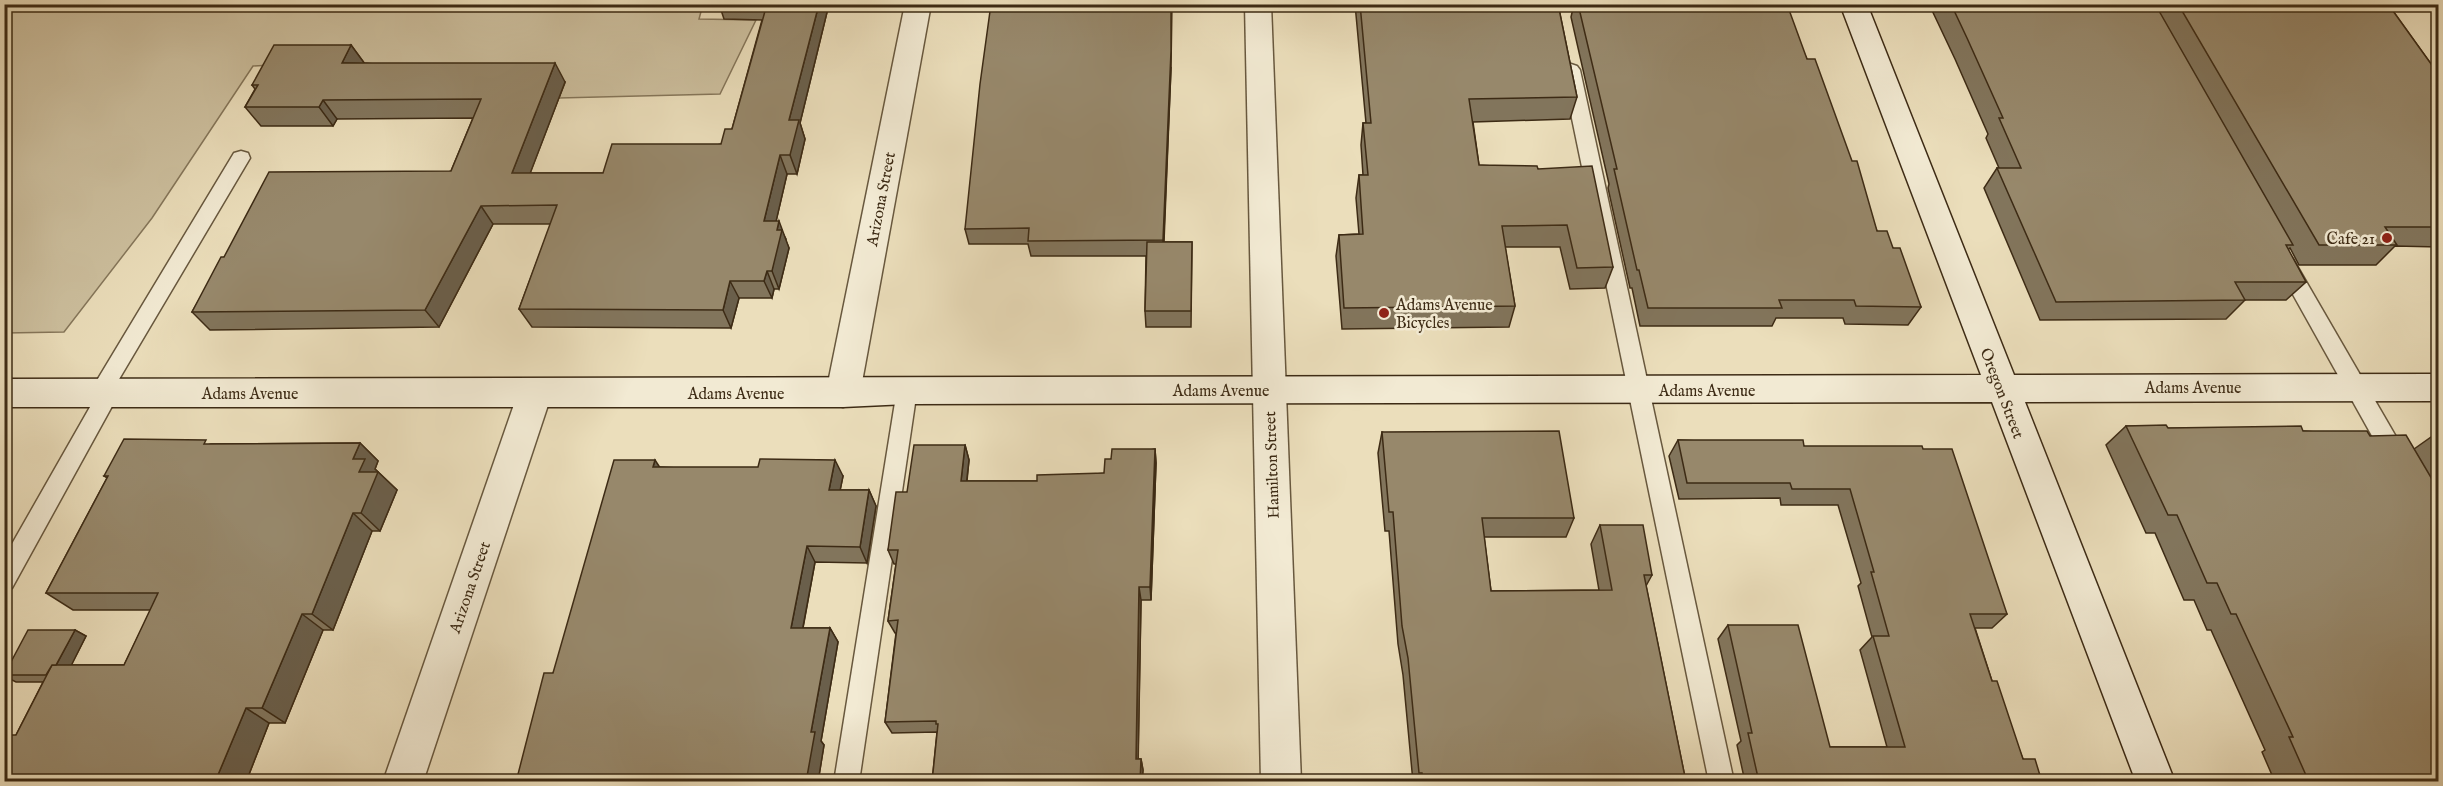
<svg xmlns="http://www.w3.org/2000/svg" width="2443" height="786" font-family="'IM FELL English',serif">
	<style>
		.green { fill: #cdc09f; stroke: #85765a; stroke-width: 1.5 }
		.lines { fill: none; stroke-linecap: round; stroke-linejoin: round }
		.lane-casing { stroke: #68583e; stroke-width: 3 }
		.street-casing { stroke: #68583e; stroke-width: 3 }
		.secondary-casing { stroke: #3d2b15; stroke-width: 3 }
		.lane { fill: #f2ead3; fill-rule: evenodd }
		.street { fill: #f2ead3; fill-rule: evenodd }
		.secondary { fill: #f2ead3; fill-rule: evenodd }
		.wall { fill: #82755c; stroke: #3d2b15; stroke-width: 1.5 }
		.shaded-wall { fill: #6a5f4b; stroke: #3d2b15; stroke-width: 1.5 }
		.building { fill: #97886b; stroke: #3d2b15; stroke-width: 1.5 }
		.poi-dot { fill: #8f2418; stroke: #f2ead3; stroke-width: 2 }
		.labels { text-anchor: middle; stroke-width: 5; stroke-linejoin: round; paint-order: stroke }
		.street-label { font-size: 16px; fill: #3d2b15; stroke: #f2ead3 }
		.poi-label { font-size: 16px; fill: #3d2b15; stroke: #f2ead3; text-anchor: end }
	</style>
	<rect width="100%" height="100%" fill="#ebdebb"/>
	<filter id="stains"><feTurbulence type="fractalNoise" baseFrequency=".00333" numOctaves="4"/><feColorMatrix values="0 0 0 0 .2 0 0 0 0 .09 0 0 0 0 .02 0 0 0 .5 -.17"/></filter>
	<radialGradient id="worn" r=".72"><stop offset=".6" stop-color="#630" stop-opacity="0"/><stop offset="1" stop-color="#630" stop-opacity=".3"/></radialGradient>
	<polygon class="green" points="703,4 699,19 756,20 720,94 559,98 565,83 289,64 253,66 152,218 64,332 5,333 4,5"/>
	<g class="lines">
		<defs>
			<g id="lane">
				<polygon points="1571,64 1577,66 1580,70 1734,782 1709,782 1562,70 1565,66"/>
				<polygon points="241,151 248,153 250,158 115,386 120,393 116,399 12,588 4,591 4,558 94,400 90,393 93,387 234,153"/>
				<polygon points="2286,256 2293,259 2406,454 2409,461 2406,468 2398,470 2390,468 2276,264 2279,259"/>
				<polygon points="907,381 914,384 917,390 859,782 834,782 897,390 900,384"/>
			</g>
			<g id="street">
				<polygon points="905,4 931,4 860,393 855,403 843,407 831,403 826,393"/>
				<polygon points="1245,4 1271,4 1301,782 1261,782"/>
				<polygon points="535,379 547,383 552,393 423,782 383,782 518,393 523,383"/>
			</g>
			<polygon id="secondary" points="1840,4 1867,4 2014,375 2438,374 2438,401 2025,402 2175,782 2136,782 1992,402 907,404 843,407 4,407 4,379 1981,375"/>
		</defs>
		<use href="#lane" class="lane-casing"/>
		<use href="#street" class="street-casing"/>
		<use href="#secondary" class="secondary-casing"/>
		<use href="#lane" class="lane"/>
		<use href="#street" class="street"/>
		<use href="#secondary" class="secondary"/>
	</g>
	<g class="wall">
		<polygon points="719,4 829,4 800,123 805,139 797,174 787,174 776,221 786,239 786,241 789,248 779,289 774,289 772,298 739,298 731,328 532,327 519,309 551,224 493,224 439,327 210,330 192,312 224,257 451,171 473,118 337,119 333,126 261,126 245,107 255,89 252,85 351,45 364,63 565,82 530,173 603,173 721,144 732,129 762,20 724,19"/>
		<polygon points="1355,4 1558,4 1577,97 1570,119 1473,122 1479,165 1538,169 1613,267 1605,288 1570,289 1560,247 1505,247 1515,306 1509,327 1342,329 1336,256 1339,235 1359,234 1356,198 1359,175 1363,175 1361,145 1363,123 1366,123"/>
		<polygon points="1574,4 1780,4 1807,59 1877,231 1893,248 1921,307 1908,325 1845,324 1843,318 1776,318 1772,326 1640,326 1632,288 1630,288 1608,188 1609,184 1571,17"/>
		<polygon points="1929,4 2388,4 2439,75 2439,247 2395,246 2376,265 2299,265 2290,248 2288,250 2306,282 2286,300 2245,300 2226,319 2040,320 1984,188 1997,168 1999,168 1986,138 1988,134 1955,59"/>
		<polygon points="1171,68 1164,242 1192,242 1191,327 1146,327 1145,311 1146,256 1031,256 1028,244 969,244 965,229"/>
		<polygon points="2126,426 2168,428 2303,431 2370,436 2414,449 2434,435 2439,434 2439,782 2275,782 2262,752 2265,750 2211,630 2207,630 2194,600 2184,600 2155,533 2146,533 2106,445"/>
		<polygon points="1382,432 1574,518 1566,537 1484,537 1491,591 1599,590 1591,544 1600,525 1652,575 1646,586 1686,782 1413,782 1403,675 1398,644 1389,531 1385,531 1378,453"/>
		<polygon points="1678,440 1804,446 2007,614 1992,628 1975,628 1992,681 2023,759 2042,782 1745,782 1737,745 1741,741 1718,639 1728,625 1830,747 1887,747 1860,650 1872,637 1858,586 1861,583 1838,505 1781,505 1780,498 1679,499 1669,456"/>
		<polygon points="360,443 378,461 375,469 397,490 380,531 372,531 333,630 323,630 285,723 269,723 246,782 4,782 16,735 43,682 16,682 4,676 75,630 86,636 71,665 124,665 151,610 73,610 46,593 107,478 104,476 211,444"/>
		<polygon points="965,445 969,460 967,481 1037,481 1104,473 1111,459 1155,449 1156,463 1151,600 1141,600 1138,759 1141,759 1143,770 1142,782 932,782 937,732 892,733 885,722 896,633 895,633 888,621 896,564 894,564 888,550 907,492"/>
		<polygon points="659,467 843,476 840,490 869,490 876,506 867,563 815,562 803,628 830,628 838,642 821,741 824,745 818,782 516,782 553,673"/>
	</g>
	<g class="shaded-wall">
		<polygon points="819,4 829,4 800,123 805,139 797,174 790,155 789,120"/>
		<polygon points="1171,4 1172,4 1171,68 1163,255 1163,240"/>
		<polygon points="351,45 365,64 342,63"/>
		<polygon points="555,63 565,82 523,192 512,173"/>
		<polygon points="323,100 337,119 333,126 319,107"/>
		<polygon points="780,155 787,174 772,239 764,221"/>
		<polygon points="481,206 493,224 439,327 425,310"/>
		<polygon points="779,221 789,248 779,289 772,271 777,230"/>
		<polygon points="767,271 774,289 772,298 764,281"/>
		<polygon points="730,281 739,298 731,328 723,310"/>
		<polygon points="360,443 378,461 375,469 397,490 380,531 361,513 359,472 353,459"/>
		<polygon points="965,445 969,460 965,495 961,481"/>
		<polygon points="1155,449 1156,463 1151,600 1150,587"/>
		<polygon points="655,460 666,477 653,467"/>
		<polygon points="835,460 843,476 837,506 829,490"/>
		<polygon points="869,490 876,506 867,563 860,547"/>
		<polygon points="353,513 372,531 333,630 312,614"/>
		<polygon points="807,546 815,562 800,643 791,628"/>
		<polygon points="1139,587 1141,600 1138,770 1136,759"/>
		<polygon points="302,614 323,630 285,723 262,708"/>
		<polygon points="830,628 838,642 821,741 824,745 818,782 806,782 811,732"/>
		<polygon points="75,630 86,636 63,682 51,675"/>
		<polygon points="246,708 269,723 246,782 215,782"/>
		<polygon points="1141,759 1143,770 1142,782 1140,782"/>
	</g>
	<g class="building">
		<polygon points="767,4 819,4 789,120 799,120 790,155 780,155 764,221 779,221 777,230 782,230 772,271 767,271 764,281 730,281 723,310 519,309 557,205 481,206 425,310 192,312 221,257 224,257 269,172 451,171 481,99 323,100 319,107 245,107 258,85 252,85 274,45 351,45 342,63 555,63 512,173 603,173 612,144 721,144 725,129 732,129"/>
		<polygon points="991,4 1171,4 1171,51 1163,240 1028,241 1029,228 965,229 980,84"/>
		<polygon points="1360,4 1558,4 1577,97 1469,99 1479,165 1537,166 1538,169 1592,166 1613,267 1577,268 1567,225 1502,226 1515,306 1344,308 1339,235 1363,234 1359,175 1368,175 1363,123 1371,123"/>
		<polygon points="1578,4 1780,4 1781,7 1788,7 1807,59 1815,59 1852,161 1857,161 1877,231 1887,231 1893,248 1900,248 1921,307 1856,306 1854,300 1779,300 1782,308 1648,308 1639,270 1637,270 1614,169 1617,169"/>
		<polygon points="1951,4 2155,4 2293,245 2286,245 2306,282 2235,282 2245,300 2056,302 1997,168 2021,168 1999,118 2003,118 1967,38"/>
		<polygon points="2178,4 2388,4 2439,75 2439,227 2385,227 2397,245 2319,245"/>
		<polygon points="1147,242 1192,242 1191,311 1145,311"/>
		<polygon points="2166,425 2168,428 2301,426 2303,431 2367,431 2370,436 2406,435 2439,491 2439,782 2309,782 2289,737 2293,737 2236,614 2231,614 2217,583 2207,583 2177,515 2168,515 2126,426"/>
		<polygon points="1559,431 1574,518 1482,518 1491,591 1612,590 1600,525 1643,525 1652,575 1644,575 1686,782 1423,782 1422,773 1419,773 1408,658 1402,626 1393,512 1389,512 1382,432"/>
		<polygon points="2439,434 2439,442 2434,435"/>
		<polygon points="124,439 206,440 204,444 360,443 353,459 365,459 359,472 378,472 361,513 353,513 312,614 302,614 262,708 246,708 215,782 4,782 4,735 16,735 52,665 124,665 158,593 46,593 108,476 104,476"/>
		<polygon points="1678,440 1803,440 1804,446 1922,446 1923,449 1952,449 2007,614 1970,614 1992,681 1997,681 2023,759 2035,759 2042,782 1759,782 1748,733 1752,733 1728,625 1798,625 1830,747 1905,747 1873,636 1889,636 1871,572 1874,572 1850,489 1792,489 1790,483 1687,483"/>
		<polygon points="914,445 965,445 961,481 1037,481 1037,475 1104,473 1105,459 1111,459 1112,449 1155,449 1150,587 1139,587 1136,759 1141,759 1140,782 932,782 938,724 936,724 936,721 885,722 898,620 888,621 898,550 888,550 896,492 907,492"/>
		<polygon points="760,459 835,460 829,490 869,490 860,547 807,546 791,628 830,628 811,732 815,732 806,782 516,782 544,673 553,673 614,460 655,460 653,467 758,467"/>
		<polygon points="28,630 75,630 56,665 52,665 46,675 4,675"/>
	</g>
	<g class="poi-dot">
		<circle cx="2387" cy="238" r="6"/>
		<circle cx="1384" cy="313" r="6"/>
	</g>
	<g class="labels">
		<g class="street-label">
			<text transform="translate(880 199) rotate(-79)" y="6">Arizona Street</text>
			<text x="2193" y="393">Adams Avenue</text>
			<text x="1221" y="396">Adams Avenue</text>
			<text x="1707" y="396">Adams Avenue</text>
			<text x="250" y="399">Adams Avenue</text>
			<text x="736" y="399">Adams Avenue</text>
			<text transform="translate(2003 393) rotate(69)" y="6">Oregon Street</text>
			<text transform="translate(1271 465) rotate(-92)" y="6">Hamilton Street</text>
			<text transform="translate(469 587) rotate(-71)" y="6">Arizona Street</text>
		</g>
		<g class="poi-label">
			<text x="2375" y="244">Cafe 21</text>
			<text x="1396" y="310" text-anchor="start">Adams Avenue<tspan x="1396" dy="18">Bicycles</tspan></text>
		</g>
	</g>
	<rect width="2443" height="786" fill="none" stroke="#ebdebb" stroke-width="24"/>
	<rect x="6" y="6" width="2431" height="774" fill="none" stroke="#3d2b15" stroke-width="3"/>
	<rect x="12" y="12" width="2419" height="762" fill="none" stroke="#3d2b15" stroke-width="1.5"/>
	<rect width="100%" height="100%" filter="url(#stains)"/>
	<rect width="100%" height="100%" fill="url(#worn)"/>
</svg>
